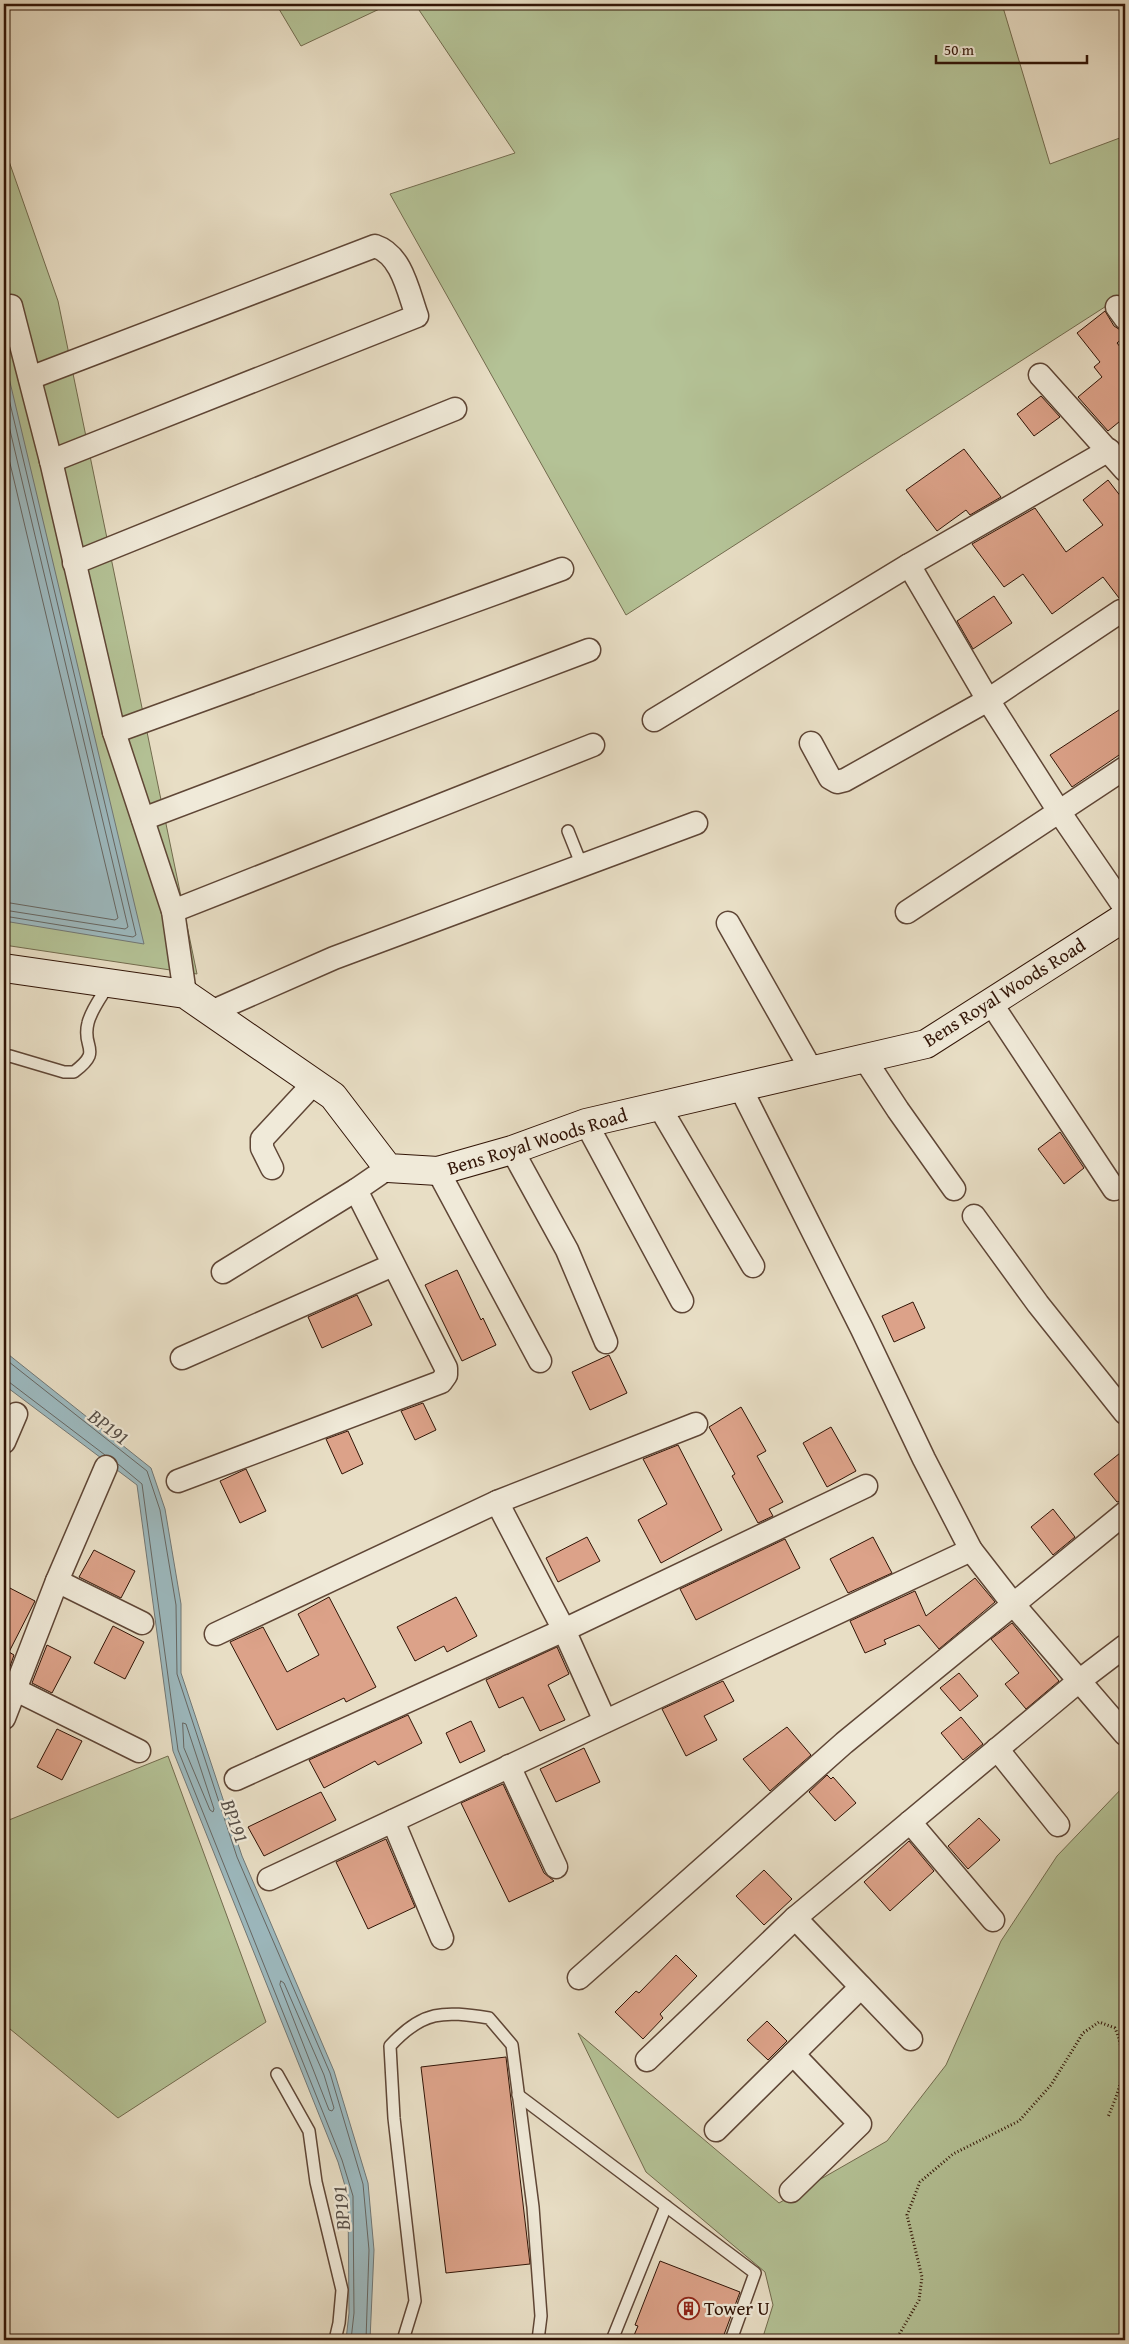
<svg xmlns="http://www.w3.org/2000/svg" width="1129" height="2344" font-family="'Gentium Book Plus',serif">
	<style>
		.green { fill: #b4c296; stroke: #726b4e }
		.water { fill: #9cb9bf; stroke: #717775 }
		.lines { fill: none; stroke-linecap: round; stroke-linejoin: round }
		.shore { stroke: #666662; stroke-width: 1 }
		.building { fill: #dca289; stroke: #311406 }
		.lane-casing { stroke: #5f4636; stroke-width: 14 }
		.street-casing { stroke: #5f4636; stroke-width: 25 }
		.secondary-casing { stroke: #311406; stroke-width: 30 }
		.path { stroke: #311406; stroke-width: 3; stroke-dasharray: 1 2.5; stroke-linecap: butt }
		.lane { stroke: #f0ead9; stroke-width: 11 }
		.street { stroke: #f0ead9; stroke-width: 22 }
		.secondary { stroke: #f0ead9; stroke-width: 28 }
		.labels { text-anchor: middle; stroke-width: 4.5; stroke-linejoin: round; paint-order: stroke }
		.street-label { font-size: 19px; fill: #311406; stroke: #f0ead9 }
		.poi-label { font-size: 19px; fill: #311406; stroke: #f0ead9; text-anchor: start }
		.water-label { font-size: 20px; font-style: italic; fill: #564e47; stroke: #f0ead9 }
	</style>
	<rect width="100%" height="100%" fill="#e8dec5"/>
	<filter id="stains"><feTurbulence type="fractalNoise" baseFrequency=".004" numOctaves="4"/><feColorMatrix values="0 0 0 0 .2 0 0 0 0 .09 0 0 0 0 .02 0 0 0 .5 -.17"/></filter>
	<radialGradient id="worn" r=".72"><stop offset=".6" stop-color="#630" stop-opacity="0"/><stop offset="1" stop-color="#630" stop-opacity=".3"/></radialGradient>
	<g class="green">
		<polygon points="276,4 390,4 301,46"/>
		<polygon points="415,4 1002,4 1050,164 1125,136 1125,294 626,615 390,194 515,153"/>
		<polygon points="4,147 58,301 197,974 4,945"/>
		<polygon points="168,1756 266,2022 118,2118 4,2024 4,1822"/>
		<polygon points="1125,1785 1125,2340 762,2340 773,2305 765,2272 646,2172 578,2033 779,2203 887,2141 946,2065 1001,1941 1057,1856"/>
	</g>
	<g class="water">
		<polygon points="4,357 144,944 4,921"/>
		<polygon points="4,1351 151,1468 165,1509 181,1604 181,1673 242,1856 334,2071 368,2183 374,2250 370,2340 346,2340 349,2313 348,2196 338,2162 173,1751 137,1485 4,1385"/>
	</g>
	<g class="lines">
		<g class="shore">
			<polyline points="4,378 136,935 133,937 4,916"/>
			<polyline points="4,405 128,927 125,929 4,910"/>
			<polyline points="4,438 118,918 115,920 4,902"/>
			<polyline points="4,1358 147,1471 160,1510 176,1605 177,1674 237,1857 330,2073 363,2184 369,2250 366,2340"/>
			<polyline points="4,1381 9,1382 105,1455"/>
			<polyline points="118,1464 142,1484 178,1750 342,2160 353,2196 354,2313 351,2340"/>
			<polygon points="183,1723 186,1724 214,1809 213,1812 210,1810 184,1748"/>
			<polygon points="281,1981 284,1983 324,2075 334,2108 332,2111 329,2110 280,1985"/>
		</g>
	</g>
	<g class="building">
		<polygon points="1105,311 1114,326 1125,333 1125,336 1117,343 1125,353 1125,417 1108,431 1078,397 1102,377 1094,367 1100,362 1077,333"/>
		<polygon points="1041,396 1060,417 1034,436 1017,414"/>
		<polygon points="964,449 1001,497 970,515 966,510 937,531 906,490"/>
		<polygon points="1108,480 1125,502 1125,599 1119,598 1103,577 1052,614 1023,574 1004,587 972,544 1035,508 1066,552 1103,525 1083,500"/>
		<polygon points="994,596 1012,623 973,649 957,621"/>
		<polygon points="1125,706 1125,751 1072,787 1050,755"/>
		<polygon points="1060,1132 1084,1168 1064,1184 1038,1149"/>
		<polygon points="457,1270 481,1320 483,1318 496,1345 462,1361 425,1285"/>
		<polygon points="357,1295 372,1325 322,1348 308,1317"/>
		<polygon points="913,1302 925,1328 894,1342 882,1316"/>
		<polygon points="609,1355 627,1393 590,1410 572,1372"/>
		<polygon points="423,1403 436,1430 415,1440 401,1411"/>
		<polygon points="741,1407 766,1451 757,1456 783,1502 769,1509 773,1516 758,1523 732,1476 735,1474 709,1427"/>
		<polygon points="831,1427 856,1471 827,1487 803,1443"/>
		<polygon points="348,1431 363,1464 342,1474 326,1439"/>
		<polygon points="678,1445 722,1530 661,1563 638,1520 667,1504 643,1459"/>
		<polygon points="1125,1449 1125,1500 1117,1502 1094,1474"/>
		<polygon points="246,1469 266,1511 240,1523 220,1481"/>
		<polygon points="1053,1509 1075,1537 1053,1555 1031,1527"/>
		<polygon points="587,1537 600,1561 558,1582 546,1558"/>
		<polygon points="873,1537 892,1573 848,1593 830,1559"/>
		<polygon points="785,1539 800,1568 696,1620 680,1589"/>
		<polygon points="94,1550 135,1571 121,1598 79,1577"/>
		<polygon points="975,1578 995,1602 939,1649 919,1625 884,1640 886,1644 865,1653 850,1621 915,1591 926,1616"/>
		<polygon points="4,1585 35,1601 9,1652 14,1655 8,1672 4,1671"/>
		<polygon points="329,1597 376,1687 346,1702 344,1698 277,1730 230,1642 263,1627 287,1672 319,1655 298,1614"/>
		<polygon points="456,1597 477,1636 447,1652 444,1646 415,1661 397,1627"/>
		<polygon points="1012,1623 1059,1681 1026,1709 1005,1684 1019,1673 991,1639"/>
		<polygon points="113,1626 144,1642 125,1679 94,1663"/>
		<polygon points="47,1645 71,1657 52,1693 32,1683"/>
		<polygon points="557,1647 569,1674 548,1685 565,1720 540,1731 523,1697 499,1708 486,1680"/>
		<polygon points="959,1673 978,1696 960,1711 940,1688"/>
		<polygon points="723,1681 734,1701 704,1716 717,1740 686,1756 662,1709"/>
		<polygon points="408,1715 422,1743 378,1765 375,1761 324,1788 309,1760"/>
		<polygon points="961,1717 983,1744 963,1760 941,1733"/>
		<polygon points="471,1721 485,1751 460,1763 446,1733"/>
		<polygon points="787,1727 811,1755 770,1791 743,1759"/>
		<polygon points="57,1729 82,1741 62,1780 37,1767"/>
		<polygon points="584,1748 600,1782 556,1802 540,1769"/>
		<polygon points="827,1775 831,1779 833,1777 856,1803 835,1821 809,1792"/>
		<polygon points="503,1784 544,1873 554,1881 509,1902 461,1803"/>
		<polygon points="321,1792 336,1820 264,1856 248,1827"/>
		<polygon points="979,1818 1000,1840 968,1869 948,1846"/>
		<polygon points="386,1839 415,1907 368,1929 336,1862"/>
		<polygon points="909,1841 934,1871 890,1911 864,1882"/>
		<polygon points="764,1870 792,1899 764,1925 736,1896"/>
		<polygon points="676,1955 697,1976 660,2014 663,2018 643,2039 615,2012 636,1991 639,1993"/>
		<polygon points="767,2021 787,2041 768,2060 747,2040"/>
		<polygon points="506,2057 530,2264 446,2273 421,2067"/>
		<polygon points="660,2261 740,2292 722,2340 632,2340 638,2326 635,2325"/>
	</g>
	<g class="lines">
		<defs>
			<g id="lane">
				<polyline points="568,831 582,866"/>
				<path d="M4 1058 10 1056 64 1072H74C104 1049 81 1049 88 1023 91 1010 102 996 109 984"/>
				<polyline points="277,2074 309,2131 316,2182 342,2290 339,2323 335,2340"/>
				<polyline points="518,2095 755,2273 731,2340"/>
				<path d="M403 2340 415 2301 394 2118 390 2046C423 2010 443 2011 489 2018L512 2045 533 2207 541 2316 538 2340"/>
				<polyline points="612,2340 666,2206"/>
			</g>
			<g id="street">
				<polyline points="11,306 51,461 114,732"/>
				<polyline points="1117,307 1125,318"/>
				<polyline points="1040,375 1125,470"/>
				<path d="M30 378 375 246C402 255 408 291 417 316L51 461"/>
				<polyline points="74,563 455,409"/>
				<polyline points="909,565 988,700 1060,813 1125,908"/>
				<polyline points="654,720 909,565 1109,450"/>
				<polyline points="811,743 830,778 837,782 845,780 988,700 1121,611"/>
				<polyline points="143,819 589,650"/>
				<polyline points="173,911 593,745"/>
				<polyline points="907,912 1125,768"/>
				<polyline points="728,923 812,1071"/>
				<polyline points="185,994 173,911 114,732 562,569"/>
				<polyline points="991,1003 1114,1189"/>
				<polyline points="211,1012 334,958 696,823"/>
				<polyline points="864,1058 898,1110 954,1189"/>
				<polyline points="740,1087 862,1329 924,1459 971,1550 1013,1604 1125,1734"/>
				<polyline points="659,1106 753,1266"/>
				<polyline points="586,1123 682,1301"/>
				<polyline points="512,1150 567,1250 606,1342"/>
				<polyline points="272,1168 262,1148 262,1139 314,1083"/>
				<polyline points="438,1171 540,1361"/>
				<polyline points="974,1216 1038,1304 1125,1413"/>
				<polyline points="223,1272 356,1190"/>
				<polyline points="182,1358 393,1265"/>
				<polyline points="4,1442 16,1414"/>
				<polyline points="178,1481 441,1382 446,1375 446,1368 356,1190 388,1168"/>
				<polyline points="497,1502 564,1630 605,1721"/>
				<polyline points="57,1581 142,1623"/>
				<polyline points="216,1634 497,1502 696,1424"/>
				<polyline points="4,1684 139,1751"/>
				<polyline points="4,1718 57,1581 106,1467"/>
				<polyline points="997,1749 1058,1825"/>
				<polyline points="509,1766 556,1867"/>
				<polyline points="236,1779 564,1630 866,1486"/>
				<polyline points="393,1821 442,1938"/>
				<polyline points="910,1822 993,1920"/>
				<polyline points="269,1879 971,1550"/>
				<polyline points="795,1918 911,2039"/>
				<polyline points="579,1978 844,1743 1125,1513"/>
				<polyline points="647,2060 795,1918 1079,1681 1125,1646"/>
				<polyline points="716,2130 861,1987"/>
				<polyline points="791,2191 860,2124 793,2054"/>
			</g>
			<polyline id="secondary" points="4,968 185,994 333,1096 388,1168 438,1171 512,1150 586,1123 926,1044 1125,917"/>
		</defs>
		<use href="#lane" class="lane-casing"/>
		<use href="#street" class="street-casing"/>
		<use href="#secondary" class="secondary-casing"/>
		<g class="path">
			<polyline points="4,261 9,285"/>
			<path d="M896 2340 919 2300 922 2277 907 2215 920 2182 953 2154 1019 2121 1051 2085 1083 2033 1099 2022 1115 2028C1129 2063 1122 2084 1108 2117"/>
		</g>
		<use href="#lane" class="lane"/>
		<use href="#street" class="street"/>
		<use href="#secondary" class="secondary"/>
	</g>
	<defs>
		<symbol id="building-ring" viewBox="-11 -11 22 22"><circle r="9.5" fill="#f0ead9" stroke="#8f2418" stroke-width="1.5"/><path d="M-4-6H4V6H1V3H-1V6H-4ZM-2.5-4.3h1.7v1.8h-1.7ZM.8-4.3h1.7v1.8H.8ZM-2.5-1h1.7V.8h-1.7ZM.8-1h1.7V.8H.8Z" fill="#8f2418"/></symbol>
	</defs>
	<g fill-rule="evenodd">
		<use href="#building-ring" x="676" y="2296" width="25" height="25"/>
	</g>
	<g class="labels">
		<g class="street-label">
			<text transform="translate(1004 992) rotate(-32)" y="7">Bens Royal Woods Road</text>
			<text transform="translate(537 1141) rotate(-17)" y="7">Bens Royal Woods Road</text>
		</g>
		<g class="poi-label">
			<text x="704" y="2315">Tower U</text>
		</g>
		<g class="water-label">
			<text transform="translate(109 1427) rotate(37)" y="7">BP191</text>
			<text transform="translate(235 1821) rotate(69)" y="7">BP191</text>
			<text transform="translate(341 2208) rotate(-95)" y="7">BP191</text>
		</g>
	</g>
	<rect width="1129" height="2344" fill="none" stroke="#e8dec5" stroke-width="20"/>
	<rect x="5" y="5" width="1119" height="2334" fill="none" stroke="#311406" stroke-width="2.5"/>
	<rect x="10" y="10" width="1109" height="2324" fill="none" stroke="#311406"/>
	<path d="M936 55v8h151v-8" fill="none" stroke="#311406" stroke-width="2.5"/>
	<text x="944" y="55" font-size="15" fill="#311406" stroke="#f0ead9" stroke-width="4" paint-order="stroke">50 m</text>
	<rect width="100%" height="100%" filter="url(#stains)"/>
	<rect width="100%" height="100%" fill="url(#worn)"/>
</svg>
